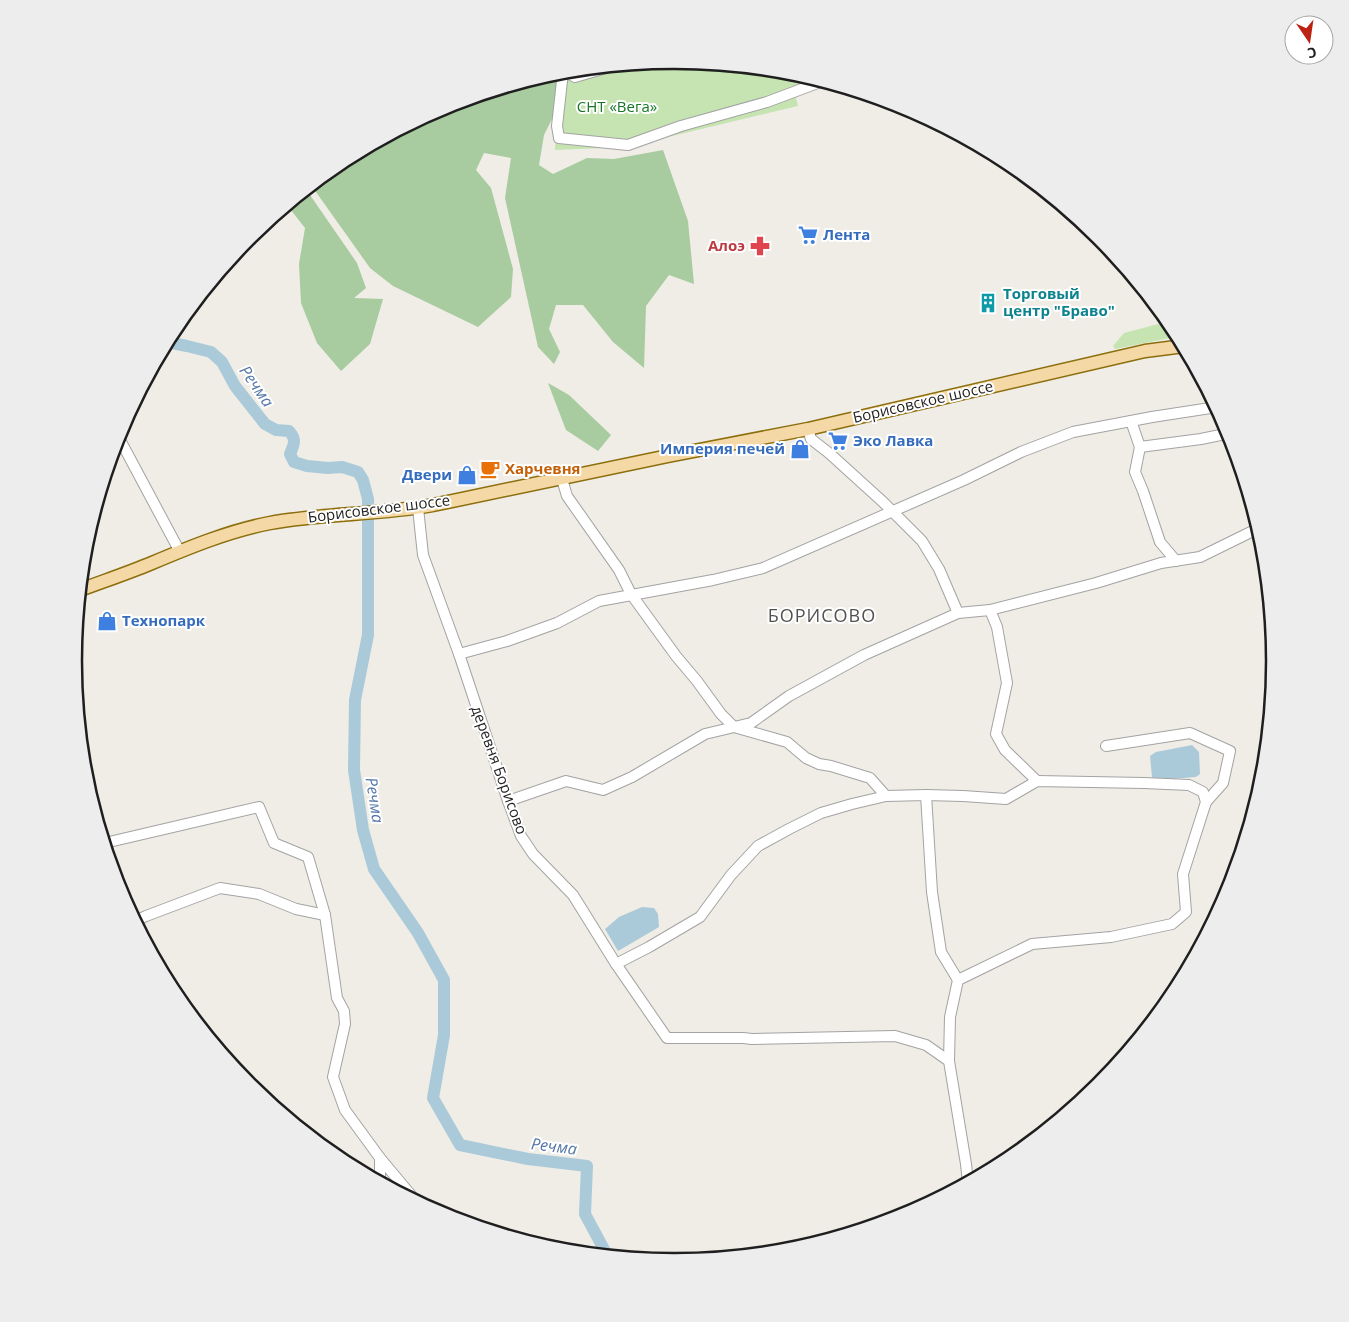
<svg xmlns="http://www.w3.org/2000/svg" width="1349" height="1322" font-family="'Open Sans',sans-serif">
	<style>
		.grass { fill: #c6e4b1 }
		.forest { fill: #a8cb9f }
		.water { fill: #abcad9 }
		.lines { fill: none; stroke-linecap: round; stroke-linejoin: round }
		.river { stroke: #abcad9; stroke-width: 12 }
		.minor-casing { stroke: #a3a3a3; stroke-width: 12 }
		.major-casing { stroke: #8d6e0d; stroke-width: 15 }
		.minor { stroke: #fff; stroke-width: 10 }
		.major { stroke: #f4d9a6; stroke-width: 12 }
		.labels { text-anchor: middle; stroke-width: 4; stroke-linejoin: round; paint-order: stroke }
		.park-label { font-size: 15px; fill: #157526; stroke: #fff }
		.shop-label { font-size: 15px; font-weight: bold; fill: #366cbe; stroke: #fff; text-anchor: start }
		.health-label { font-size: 15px; font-weight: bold; fill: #be3a42; stroke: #fff; text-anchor: end }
		.culture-label { font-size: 15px; font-weight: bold; fill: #0d838f; stroke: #fff; text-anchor: start }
		.street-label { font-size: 15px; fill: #1f1f1f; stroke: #fff }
		.food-label { font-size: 15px; font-weight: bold; fill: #c56008; stroke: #fff; text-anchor: start }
		.water-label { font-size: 16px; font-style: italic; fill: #5476a7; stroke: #fff }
		.quarter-label { font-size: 18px; letter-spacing: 1px; fill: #525252; stroke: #fff }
		.rim { fill: none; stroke: #1f1f1f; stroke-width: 2.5 }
	</style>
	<rect width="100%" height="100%" fill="#efede6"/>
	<g class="grass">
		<polygon points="675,60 792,72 829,83 795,94 798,106 626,147 555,150 560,71"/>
		<polygon points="1158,324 1161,325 1174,333 1175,337 1115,349 1113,346 1124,333"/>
	</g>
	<g class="forest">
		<polygon points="558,71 556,111 544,135 539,165 553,174 587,158 614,159 663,150 688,221 694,284 669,275 646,306 644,368 613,342 583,305 556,305 549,329 560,352 554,364 538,347 505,198 511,158 484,153 476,170 491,188 513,269 511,297 478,327 393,286 370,268 311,185 341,161 445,106"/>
		<polygon points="310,195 357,263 366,288 354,298 383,299 370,344 341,371 317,343 301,303 299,264 305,228 287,205 295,199"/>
		<polygon points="548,383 569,395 611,435 598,451 566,430"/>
	</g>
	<g class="water">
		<polygon points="1192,745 1199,752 1200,774 1196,777 1156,780 1152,777 1150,756 1156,752"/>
		<polygon points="642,907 654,908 658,914 659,927 618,951 605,929 619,917"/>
	</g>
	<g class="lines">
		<path class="river" d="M167 342 187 346 211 352 222 362 235 386 265 424 276 430 289 431C297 440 294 444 290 454L294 462 307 466 328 468 342 467 358 472 363 480 368 499V635L355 700 354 770 363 830 374 869 418 933 444 980V1035L433 1098 460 1145 528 1159 587 1166 585 1214 607 1255"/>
		<defs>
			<g id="minor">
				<polyline points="563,71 575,77 613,66"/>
				<polyline points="563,72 557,126 559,138 628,145 681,126 767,102 823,81"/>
				<polyline points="1131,421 1140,447 1135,472 1143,491 1160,542 1176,561"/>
				<polyline points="808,429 811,439 829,453 883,502 922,541 939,569 958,613"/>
				<polyline points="118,436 180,552"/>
				<polyline points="1140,447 1201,439 1230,433"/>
				<polyline points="562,479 567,496 619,570 631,594 676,656 697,681 721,714 734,727 787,742 806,758 819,764 831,766 870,778 886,796"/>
				<polyline points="418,508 423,555 459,654 508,801 521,836 533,854 573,895 616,964 667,1038 743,1038 752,1039 895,1036 926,1045 949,1061 966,1164 968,1183"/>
				<polyline points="990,610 997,627 1007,683 996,734 1005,750 1037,781"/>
				<polyline points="459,654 507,641 557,623 599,601 713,580 763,568 964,480 1021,452 1073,432 1152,417 1217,407"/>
				<polyline points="1106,746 1190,733 1230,751 1223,783 1206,802"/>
				<polyline points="926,795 932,892 941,952 958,980"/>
				<polyline points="508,801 566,781 603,790 632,777 705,734 751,723 789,696 864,655 958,613 990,610 1096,583 1161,563 1200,557 1259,528"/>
				<polyline points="104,842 109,842 259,807 274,843 308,857 325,915 337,998 344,1011 345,1024 333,1077 345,1110 380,1158 416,1201"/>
				<polyline points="135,921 146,916 220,888 259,894 296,909 325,915"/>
				<polyline points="616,964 649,947 700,917 731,875 758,846 789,829 821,813 852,804 886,796 926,795 963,796 1006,799 1037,781 1144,783 1189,785 1203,792 1206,802 1183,874 1186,912 1172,924 1111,937 1032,944 958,980 950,1017 949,1061"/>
				<polyline points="380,1182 380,1158"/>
			</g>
			<path id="major" d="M80 590C104 581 128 573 152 563 190 547 229 531 270 523 324 513 379 515 433 505L668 456 808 429 1145 351 1184 346"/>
		</defs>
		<use href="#minor" class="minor-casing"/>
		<use href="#major" class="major-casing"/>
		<use href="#minor" class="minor"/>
		<use href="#major" class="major"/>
	</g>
	<defs>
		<symbol id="supermarket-bare" viewBox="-9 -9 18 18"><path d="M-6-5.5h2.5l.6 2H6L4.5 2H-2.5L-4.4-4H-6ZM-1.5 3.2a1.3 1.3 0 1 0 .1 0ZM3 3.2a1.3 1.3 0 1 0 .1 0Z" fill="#3f7fe0" stroke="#fff" stroke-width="2.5" paint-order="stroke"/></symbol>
		<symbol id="pharmacy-bare" viewBox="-9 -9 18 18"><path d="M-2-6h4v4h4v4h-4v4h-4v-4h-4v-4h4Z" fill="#e0444e" stroke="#fff" stroke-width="2.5" paint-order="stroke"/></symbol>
		<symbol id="building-bare" viewBox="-9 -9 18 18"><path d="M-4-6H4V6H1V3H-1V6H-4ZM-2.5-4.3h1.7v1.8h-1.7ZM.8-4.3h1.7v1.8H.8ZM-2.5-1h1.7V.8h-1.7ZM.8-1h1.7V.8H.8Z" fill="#0f9aa8" stroke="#fff" stroke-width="2.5" paint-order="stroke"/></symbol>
		<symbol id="shop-bare" viewBox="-9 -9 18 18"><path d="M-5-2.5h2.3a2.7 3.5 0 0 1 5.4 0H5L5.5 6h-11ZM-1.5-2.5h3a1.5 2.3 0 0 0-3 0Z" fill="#3f7fe0" stroke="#fff" stroke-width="2.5" paint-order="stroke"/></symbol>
		<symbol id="cafe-bare" viewBox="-9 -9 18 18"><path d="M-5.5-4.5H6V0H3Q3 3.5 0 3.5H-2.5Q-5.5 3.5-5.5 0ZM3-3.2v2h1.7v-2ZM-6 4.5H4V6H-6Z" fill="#e8710a" stroke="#fff" stroke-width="2.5" paint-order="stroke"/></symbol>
	</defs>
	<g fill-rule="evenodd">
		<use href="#supermarket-bare" x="794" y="221" width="28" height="28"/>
		<use href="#pharmacy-bare" x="746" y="232" width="28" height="28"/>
		<use href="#building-bare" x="974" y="289" width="28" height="28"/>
		<use href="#supermarket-bare" x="824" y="427" width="28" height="28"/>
		<use href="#shop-bare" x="786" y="435" width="28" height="28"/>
		<use href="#cafe-bare" x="476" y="455" width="28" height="28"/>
		<use href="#shop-bare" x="453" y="461" width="28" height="28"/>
		<use href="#shop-bare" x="93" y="607" width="28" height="28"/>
	</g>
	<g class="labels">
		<g class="park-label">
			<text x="617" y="112">СНТ «Вега»</text>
		</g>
		<g class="shop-label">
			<text x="823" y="240">Лента</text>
			<text x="853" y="446">Эко Лавка</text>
			<text x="785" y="454" text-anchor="end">Империя печей</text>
			<text x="452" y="480" text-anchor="end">Двери</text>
			<text x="122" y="626">Технопарк</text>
		</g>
		<g class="health-label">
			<text x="745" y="251">Алоэ</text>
		</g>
		<g class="culture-label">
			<text x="1003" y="299">Торговый<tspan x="1003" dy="17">центр "Браво"</tspan></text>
		</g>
		<g class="street-label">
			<text transform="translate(923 402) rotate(-13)" y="5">Борисовское шоссе</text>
			<text transform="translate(379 509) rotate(-7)" y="5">Борисовское шоссе</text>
			<text transform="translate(499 770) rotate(70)" y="5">деревня Борисово</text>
		</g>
		<g class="food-label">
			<text x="505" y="474">Харчевня</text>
		</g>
		<g class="water-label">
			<text transform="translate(257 386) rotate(55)" y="6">Речма</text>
			<text transform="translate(375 800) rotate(81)" y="6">Речма</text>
			<text transform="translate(554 1146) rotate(7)" y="6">Речма</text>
		</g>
		<g class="quarter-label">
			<text x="822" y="622">БОРИСОВО</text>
		</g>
	</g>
	<path d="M0 0H1349V1322H0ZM82 661a592 592 0 1 1 1184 0a592 592 0 1 1-1184 0Z" fill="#ededed" fill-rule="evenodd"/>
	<path class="rim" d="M82 661a592 592 0 1 1 1184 0a592 592 0 1 1-1184 0Z"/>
	<g transform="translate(1309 40) rotate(167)"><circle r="24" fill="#ffffff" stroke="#a5a5a5"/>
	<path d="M0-4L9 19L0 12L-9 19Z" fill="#bc2112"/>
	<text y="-8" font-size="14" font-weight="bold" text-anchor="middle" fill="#1f1f1f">С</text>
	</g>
</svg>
